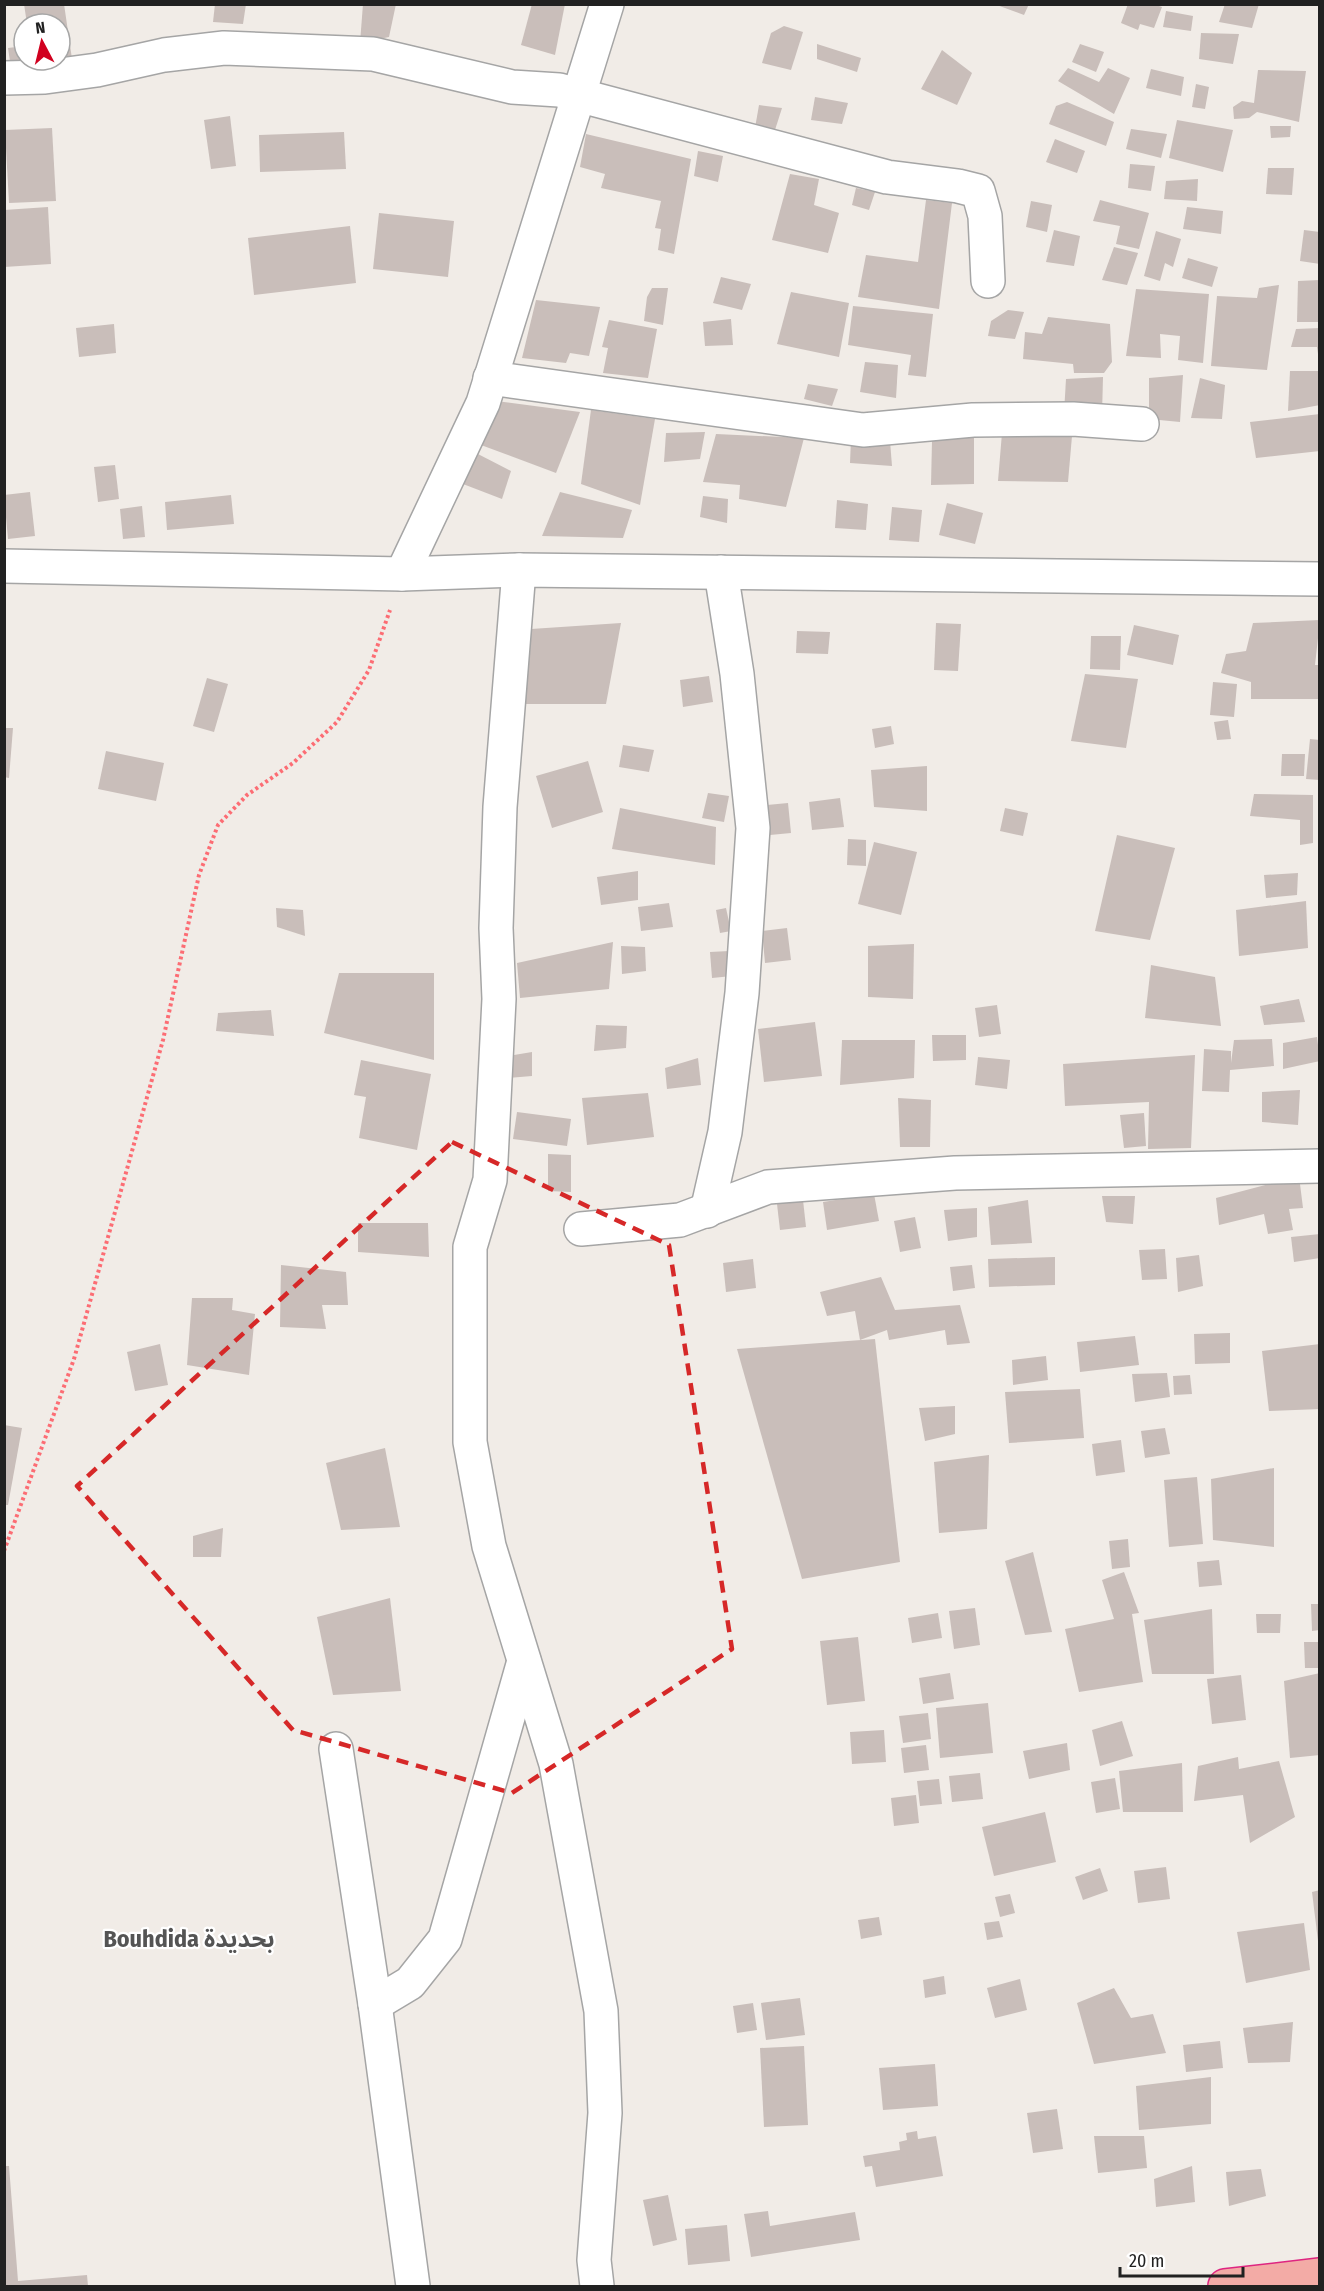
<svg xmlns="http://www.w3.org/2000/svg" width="1324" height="2291" font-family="'Fira Sans Condensed','Noto Sans Arabic',sans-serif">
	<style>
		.building { fill: #c9beba }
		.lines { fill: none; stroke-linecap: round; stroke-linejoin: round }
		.minor-casing { stroke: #a5a5a5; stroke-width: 36 }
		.trunk-casing { stroke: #de2580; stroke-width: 36 }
		.path { stroke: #fc6d74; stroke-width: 4; stroke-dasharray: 3 3; stroke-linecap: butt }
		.minor { stroke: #fff; stroke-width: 33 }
		.trunk { stroke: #f3aba6; stroke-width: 33 }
		.marked { fill: none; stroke: #d62828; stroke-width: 4.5; stroke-dasharray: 12 8; stroke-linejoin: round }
		.labels { text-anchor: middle; stroke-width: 4.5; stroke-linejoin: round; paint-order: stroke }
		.district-label { font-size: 24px; font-weight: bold; fill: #545454; stroke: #fff }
	</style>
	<rect width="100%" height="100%" fill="#f1ece7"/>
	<g class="building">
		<polygon points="24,4 64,4 72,59 60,61 60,24 27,24"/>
		<polygon points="215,4 246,4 243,24 213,22"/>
		<polygon points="363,4 396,4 389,37 360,43"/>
		<polygon points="532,4 565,4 555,55 521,45"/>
		<polygon points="994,4 1029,4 1024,15"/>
		<polygon points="1128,4 1153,4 1162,7 1154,28 1140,24 1138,30 1121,23"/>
		<polygon points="1225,4 1259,4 1252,28 1219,22"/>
		<polygon points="1166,11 1193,16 1191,31 1163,27"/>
		<polygon points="784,26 803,32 791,70 762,63 771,33"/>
		<polygon points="1201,33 1239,34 1233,64 1199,59"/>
		<polygon points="817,44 861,58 857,72 817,59"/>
		<polygon points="1080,44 1104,52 1096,72 1072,62"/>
		<polygon points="24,46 24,60 55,60 11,68 8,48"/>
		<polygon points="942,50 972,73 957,105 921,89"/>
		<polygon points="1068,68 1099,82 1108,68 1130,78 1114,114 1058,81"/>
		<polygon points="1151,69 1184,77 1181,96 1146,88"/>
		<polygon points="1258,70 1306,71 1299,122 1257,112 1249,118 1234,119 1233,107 1242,101 1254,103"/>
		<polygon points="1196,84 1209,87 1205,109 1192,107"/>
		<polygon points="815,97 848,103 842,124 811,120"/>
		<polygon points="1067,102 1114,122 1106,146 1049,124 1056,106"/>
		<polygon points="759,105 782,108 775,130 755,128"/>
		<polygon points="230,116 236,166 211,169 204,120"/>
		<polygon points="1177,120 1233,130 1223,172 1169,158"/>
		<polygon points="1270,126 1291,126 1290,137 1271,138"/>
		<polygon points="52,128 56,201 9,203 5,130"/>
		<polygon points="1131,129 1167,134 1161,158 1126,149"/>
		<polygon points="344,132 346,169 260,172 259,135"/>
		<polygon points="586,134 691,159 674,254 658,250 661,229 655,228 661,201 601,188 605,174 580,167"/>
		<polygon points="1055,139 1085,151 1077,173 1046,162"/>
		<polygon points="698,151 723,156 718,182 694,176"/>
		<polygon points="1130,164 1155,166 1151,191 1128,188"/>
		<polygon points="1268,168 1294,168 1292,195 1266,194"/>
		<polygon points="790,174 819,179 814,205 839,213 828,253 772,240"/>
		<polygon points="1198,179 1197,201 1164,199 1166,181"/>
		<polygon points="856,188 875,192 869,210 852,205"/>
		<polygon points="926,200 952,203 939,309 858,297 866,255 918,262"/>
		<polygon points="1100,200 1149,213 1139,249 1116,244 1120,226 1093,221"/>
		<polygon points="1031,201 1052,205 1047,232 1026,227"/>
		<polygon points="48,207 51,264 4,267 4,210"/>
		<polygon points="1187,207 1223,211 1221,234 1183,229"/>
		<polygon points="379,213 454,221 448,277 373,269"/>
		<polygon points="350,226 356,283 254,295 248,238"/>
		<polygon points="1054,230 1080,236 1074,266 1046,262"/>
		<polygon points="1304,230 1320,232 1320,264 1300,261"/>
		<polygon points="1156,231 1181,239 1173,267 1165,263 1160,281 1144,276"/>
		<polygon points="1114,247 1138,253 1127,285 1102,280"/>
		<polygon points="1188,258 1218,267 1212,287 1182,278"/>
		<polygon points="721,277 751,284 742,310 713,303"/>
		<polygon points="1320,280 1320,322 1297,322 1298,281"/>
		<polygon points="1279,285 1267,370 1211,366 1217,296 1257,298 1259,288"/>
		<polygon points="652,288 668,288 663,325 644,321 647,297"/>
		<polygon points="1136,289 1209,294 1203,363 1178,360 1180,336 1160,334 1161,358 1126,356"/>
		<polygon points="791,292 849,303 839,357 777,344"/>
		<polygon points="536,300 600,307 589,356 570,353 566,363 522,358"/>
		<polygon points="853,306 933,314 926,377 908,375 911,355 848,345"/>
		<polygon points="1008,310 1024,312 1015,339 988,336 991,321"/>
		<polygon points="1048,317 1110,324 1112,362 1104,373 1074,373 1073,364 1023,359 1025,332 1042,334"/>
		<polygon points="731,319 733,345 705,346 703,322"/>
		<polygon points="609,320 657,329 648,378 603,373 608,348 602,347"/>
		<polygon points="114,324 116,353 79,357 76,328"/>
		<polygon points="1320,328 1320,354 1318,354 1317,347 1291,347 1296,329"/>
		<polygon points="865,362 898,365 896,398 860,392"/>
		<polygon points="1290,371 1320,371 1320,405 1288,411"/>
		<polygon points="1183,375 1180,422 1149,419 1149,378"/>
		<polygon points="1103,377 1102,415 1064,413 1066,379"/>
		<polygon points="1200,378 1225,385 1222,419 1191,418"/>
		<polygon points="808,384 838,389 832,406 804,399"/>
		<polygon points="496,401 580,412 556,473 481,445"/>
		<polygon points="591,410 655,419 640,505 581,484"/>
		<polygon points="1320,414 1320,451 1256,458 1250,422"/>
		<polygon points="705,432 700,459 664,462 666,433"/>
		<polygon points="1002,433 1072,436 1068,482 998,481"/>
		<polygon points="716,434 804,438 786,507 739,499 740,485 703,482"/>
		<polygon points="974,435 974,484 931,485 932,441"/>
		<polygon points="851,439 890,441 892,466 850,463"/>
		<polygon points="476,453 511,471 502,499 463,484"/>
		<polygon points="115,465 119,499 98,502 94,467"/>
		<polygon points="30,492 35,536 8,539 4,495"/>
		<polygon points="560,492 632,510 623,538 542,536"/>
		<polygon points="231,495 234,524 167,530 165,502"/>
		<polygon points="703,496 728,499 727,523 700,517"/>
		<polygon points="837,500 868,504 866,530 835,528"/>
		<polygon points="947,503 983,513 975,544 939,535"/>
		<polygon points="142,506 145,537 123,539 120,509"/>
		<polygon points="892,507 922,510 919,542 889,540"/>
		<polygon points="1320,620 1315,665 1320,665 1320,699 1251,699 1251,682 1221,673 1226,654 1246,651 1253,623"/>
		<polygon points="621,623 606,704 523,704 531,629"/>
		<polygon points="936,623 961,624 958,671 934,670"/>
		<polygon points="1134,625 1179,635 1173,665 1127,655"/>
		<polygon points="797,631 830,632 828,654 796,653"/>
		<polygon points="1091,636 1121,636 1120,670 1090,669"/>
		<polygon points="1085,674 1138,679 1126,748 1071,741"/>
		<polygon points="709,676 713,702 683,707 680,680"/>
		<polygon points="207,678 228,684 214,732 193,726"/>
		<polygon points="1213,682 1237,684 1234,717 1210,715"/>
		<polygon points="1228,720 1231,739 1217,740 1214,722"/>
		<polygon points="891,726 894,744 875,748 872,729"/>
		<polygon points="4,728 13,728 9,778 4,777"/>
		<polygon points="1310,739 1320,740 1320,780 1306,779"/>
		<polygon points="623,745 654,750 649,772 619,767"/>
		<polygon points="106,751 164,763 156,801 98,789"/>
		<polygon points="1282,754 1305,754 1304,776 1281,776"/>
		<polygon points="588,761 603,812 552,828 536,776"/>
		<polygon points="927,766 927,811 874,807 871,770"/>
		<polygon points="708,793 729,796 724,822 702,818"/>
		<polygon points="1254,794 1313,795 1313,843 1300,845 1300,820 1250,816"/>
		<polygon points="840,798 844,827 812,830 809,802"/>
		<polygon points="788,803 791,833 770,835 767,805"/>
		<polygon points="620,808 716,827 715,865 612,849"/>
		<polygon points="1005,808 1028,813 1023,836 1000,831"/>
		<polygon points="1117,835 1175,848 1150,940 1095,931"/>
		<polygon points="848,839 866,840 866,866 847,865"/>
		<polygon points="874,842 917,852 901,915 858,904"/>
		<polygon points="638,871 638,900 601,905 597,877"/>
		<polygon points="1298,873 1297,895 1266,898 1264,875"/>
		<polygon points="1306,901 1308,948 1239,956 1236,910"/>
		<polygon points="669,903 673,927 641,931 638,907"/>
		<polygon points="276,908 303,910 305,936 277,927"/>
		<polygon points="726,908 731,931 720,933 716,910"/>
		<polygon points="787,928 791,960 765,963 762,931"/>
		<polygon points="613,942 609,989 520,998 517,963"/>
		<polygon points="914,944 913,999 868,997 868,946"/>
		<polygon points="621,946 645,947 646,971 622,974"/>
		<polygon points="729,951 732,976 712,978 710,952"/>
		<polygon points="1151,965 1215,977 1221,1026 1145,1018"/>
		<polygon points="339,973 434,973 434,1060 324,1033"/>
		<polygon points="1299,999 1305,1022 1264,1025 1260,1006"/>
		<polygon points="997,1005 1001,1034 979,1037 975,1008"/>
		<polygon points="271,1010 274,1036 216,1031 218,1013"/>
		<polygon points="815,1022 822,1076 764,1082 758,1029"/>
		<polygon points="596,1025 627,1026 626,1048 594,1051"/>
		<polygon points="932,1035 966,1035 966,1060 933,1061"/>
		<polygon points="1317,1037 1320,1061 1283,1069 1283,1043"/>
		<polygon points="1272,1039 1274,1066 1230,1070 1229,1092 1202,1091 1204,1049 1231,1051 1231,1063 1234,1040"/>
		<polygon points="842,1040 915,1040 914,1078 840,1085"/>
		<polygon points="532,1052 532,1076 507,1078 508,1056"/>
		<polygon points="1195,1055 1191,1148 1148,1149 1149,1102 1065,1106 1063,1064"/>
		<polygon points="978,1057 1010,1060 1007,1089 975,1085"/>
		<polygon points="698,1058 701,1085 667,1089 665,1068"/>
		<polygon points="361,1060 431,1074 417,1150 359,1138 366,1097 354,1095"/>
		<polygon points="1300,1090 1298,1125 1262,1122 1262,1092"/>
		<polygon points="648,1093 654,1137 587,1145 582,1098"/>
		<polygon points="898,1098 931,1100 930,1147 900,1147"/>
		<polygon points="517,1112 571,1119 567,1146 513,1139"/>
		<polygon points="1144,1113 1146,1146 1124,1148 1120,1115"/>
		<polygon points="548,1154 571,1155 571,1192 548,1191"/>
		<polygon points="1299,1176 1303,1208 1289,1209 1293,1230 1268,1234 1264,1214 1219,1225 1216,1198"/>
		<polygon points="874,1194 879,1221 827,1230 823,1202"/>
		<polygon points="1102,1196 1135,1196 1133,1224 1106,1222"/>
		<polygon points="803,1200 806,1227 780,1230 777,1204"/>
		<polygon points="1028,1200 1032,1243 991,1245 988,1207"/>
		<polygon points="977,1208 977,1237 948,1241 944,1210"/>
		<polygon points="915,1217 921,1248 900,1252 894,1221"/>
		<polygon points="358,1223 428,1223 429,1257 358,1252"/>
		<polygon points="1320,1234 1320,1258 1294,1262 1291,1237"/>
		<polygon points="1165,1249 1167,1279 1142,1280 1139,1250"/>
		<polygon points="1199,1255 1203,1286 1178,1292 1176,1258"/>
		<polygon points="1055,1257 1055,1285 989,1287 988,1259"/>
		<polygon points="753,1259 756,1288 726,1292 723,1263"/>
		<polygon points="281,1265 346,1272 348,1305 322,1305 326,1329 280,1327"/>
		<polygon points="972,1265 975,1288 953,1291 950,1267"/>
		<polygon points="881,1277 895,1310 960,1305 970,1343 947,1345 945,1330 889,1340 887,1330 860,1340 855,1311 827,1316 820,1292"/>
		<polygon points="192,1298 233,1298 232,1310 255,1314 249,1375 187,1365"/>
		<polygon points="1230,1333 1230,1363 1195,1364 1194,1334"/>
		<polygon points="1135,1336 1139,1365 1080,1372 1077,1342"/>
		<polygon points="875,1339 900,1562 802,1579 737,1349"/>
		<polygon points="160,1344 168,1385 135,1391 127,1352"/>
		<polygon points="1320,1344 1320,1409 1269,1411 1262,1351"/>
		<polygon points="1046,1356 1048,1380 1013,1385 1012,1360"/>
		<polygon points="1167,1373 1170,1397 1135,1402 1132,1374"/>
		<polygon points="1190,1375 1192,1394 1174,1395 1173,1376"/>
		<polygon points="1080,1389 1084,1438 1009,1443 1005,1392"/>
		<polygon points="955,1406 955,1434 925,1441 919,1408"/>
		<polygon points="4,1425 22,1428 8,1505 4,1505"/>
		<polygon points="1165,1428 1170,1454 1145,1458 1141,1431"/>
		<polygon points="1121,1440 1125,1472 1096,1476 1092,1444"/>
		<polygon points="385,1448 400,1527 341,1530 326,1463"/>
		<polygon points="989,1455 987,1529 939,1533 934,1462"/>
		<polygon points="1274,1468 1274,1547 1213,1540 1211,1479"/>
		<polygon points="1197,1477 1203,1544 1169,1547 1164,1480"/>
		<polygon points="223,1528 221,1557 193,1557 193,1536"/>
		<polygon points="1128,1539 1130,1567 1112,1569 1109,1541"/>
		<polygon points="1033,1552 1052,1632 1025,1635 1005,1561"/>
		<polygon points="1219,1560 1222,1585 1199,1587 1197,1562"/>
		<polygon points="1124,1572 1139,1613 1132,1614 1143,1682 1079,1692 1065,1629 1114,1619 1102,1580"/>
		<polygon points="390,1598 401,1691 333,1695 317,1617"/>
		<polygon points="1311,1604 1320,1604 1320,1630 1312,1631"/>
		<polygon points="975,1608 980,1645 954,1649 949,1611"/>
		<polygon points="1212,1609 1214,1674 1152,1674 1144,1620"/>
		<polygon points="938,1613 942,1638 912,1643 908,1618"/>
		<polygon points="1256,1614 1281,1614 1280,1633 1257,1633"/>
		<polygon points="858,1637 865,1701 827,1705 820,1641"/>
		<polygon points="1304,1642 1320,1642 1320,1668 1305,1668"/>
		<polygon points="950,1673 954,1699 923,1704 919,1678"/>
		<polygon points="1320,1673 1320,1755 1290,1758 1284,1681"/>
		<polygon points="1241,1675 1246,1720 1212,1724 1207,1679"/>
		<polygon points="988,1703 993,1753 940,1758 936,1708"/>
		<polygon points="928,1713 931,1739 903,1743 899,1716"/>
		<polygon points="1122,1721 1133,1756 1100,1766 1092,1730"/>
		<polygon points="884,1730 886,1762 852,1764 850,1732"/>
		<polygon points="1067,1743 1070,1770 1029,1779 1023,1751"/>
		<polygon points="926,1745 929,1770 904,1773 901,1748"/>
		<polygon points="1238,1757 1239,1769 1279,1761 1295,1817 1250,1843 1243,1795 1194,1801 1198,1766"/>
		<polygon points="1182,1763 1183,1812 1123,1812 1119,1771"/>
		<polygon points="980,1773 983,1799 952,1802 949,1776"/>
		<polygon points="1115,1778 1120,1809 1096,1813 1091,1782"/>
		<polygon points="939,1779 942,1804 920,1806 917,1781"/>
		<polygon points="916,1795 919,1823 894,1826 891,1798"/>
		<polygon points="1045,1812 1056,1862 994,1876 982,1827"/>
		<polygon points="1166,1867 1170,1899 1138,1903 1134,1871"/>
		<polygon points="1100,1868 1108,1891 1083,1900 1075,1877"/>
		<polygon points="1320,1890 1320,1941 1318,1941 1312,1892"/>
		<polygon points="1010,1894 1015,1913 1000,1917 995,1897"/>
		<polygon points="879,1917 882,1935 861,1939 858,1920"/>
		<polygon points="999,1921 1003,1937 987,1940 984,1923"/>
		<polygon points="1304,1923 1310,1970 1246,1983 1237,1932"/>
		<polygon points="944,1976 946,1994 925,1998 923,1980"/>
		<polygon points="1020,1979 1027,2010 995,2018 987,1988"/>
		<polygon points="1114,1988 1131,2018 1153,2014 1166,2053 1094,2064 1077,2003"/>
		<polygon points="800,1998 805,2035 766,2040 761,2003"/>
		<polygon points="753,2003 757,2030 737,2033 733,2006"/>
		<polygon points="1293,2022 1290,2062 1248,2063 1243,2028"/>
		<polygon points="1220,2041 1223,2068 1186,2072 1183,2045"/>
		<polygon points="804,2046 808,2125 764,2127 760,2048"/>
		<polygon points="935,2064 938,2106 883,2110 879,2068"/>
		<polygon points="1211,2077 1211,2124 1139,2130 1136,2086"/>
		<polygon points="1057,2109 1063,2149 1033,2153 1027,2113"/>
		<polygon points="917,2131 918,2139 936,2136 943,2176 876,2187 872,2166 865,2167 863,2156 900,2150 899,2142 907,2140 906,2133"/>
		<polygon points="1094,2136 1144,2136 1147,2168 1098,2173"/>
		<polygon points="4,2166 9,2166 18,2281 87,2275 88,2286 4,2286"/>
		<polygon points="1192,2166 1195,2202 1156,2207 1154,2179"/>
		<polygon points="1261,2169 1266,2196 1229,2206 1226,2172"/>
		<polygon points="668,2195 677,2240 653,2246 643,2200"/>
		<polygon points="768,2211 770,2226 855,2212 860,2240 751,2257 744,2214"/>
		<polygon points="727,2225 730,2261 688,2265 685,2229"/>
	</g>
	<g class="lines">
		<defs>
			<g id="minor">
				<polyline points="4,78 45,77 97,70 164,55 224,48 373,54 512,87 559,90 887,177 958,186 978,191 985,216 988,281"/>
				<polyline points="490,378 863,430 973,420 1073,419 1142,424"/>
				<polyline points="4,566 402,574 519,570 1320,579"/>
				<polyline points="519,570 500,807 496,928 499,999 490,1180 470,1247 470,1442 489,1546 556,1764 601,2011 605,2113 594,2260 597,2286"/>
				<polyline points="402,574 483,403 607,4"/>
				<polyline points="707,1211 725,1132 742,993 753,828 737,674 721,572"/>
				<polyline points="581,1229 680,1220 768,1187 955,1173 1320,1166"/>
				<polyline points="336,1749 375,2004 413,2286"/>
				<polyline points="375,2004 410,1983 445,1939 524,1661"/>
			</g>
			<polyline id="trunk" points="1225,2286 1320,2275"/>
		</defs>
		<use href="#minor" class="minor-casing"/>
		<use href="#trunk" class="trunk-casing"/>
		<polyline class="path" points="4,1551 74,1359 163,1040 199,875 218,825 247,795 293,763 337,722 369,670 390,610"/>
		<use href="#minor" class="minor"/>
		<use href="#trunk" class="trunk"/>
	</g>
	<path class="marked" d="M452 1142 669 1245 732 1649 512 1793 293 1730 77 1486Z"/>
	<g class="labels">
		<g class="district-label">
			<text x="189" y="1947">Bouhdida بحديدة</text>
		</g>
	</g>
	<rect width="1324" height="2291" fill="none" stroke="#212121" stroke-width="12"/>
	<g transform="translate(42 42) rotate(353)"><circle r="28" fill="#ffffff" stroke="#a6a6a6" stroke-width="1.5"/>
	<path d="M0-4.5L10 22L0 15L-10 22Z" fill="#d1001f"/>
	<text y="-9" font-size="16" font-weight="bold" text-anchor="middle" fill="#212121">N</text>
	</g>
	<path d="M1120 2267v9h123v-9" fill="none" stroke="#212121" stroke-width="3"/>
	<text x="1129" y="2267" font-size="18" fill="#212121" stroke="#ffffff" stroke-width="4.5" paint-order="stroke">20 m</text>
</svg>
